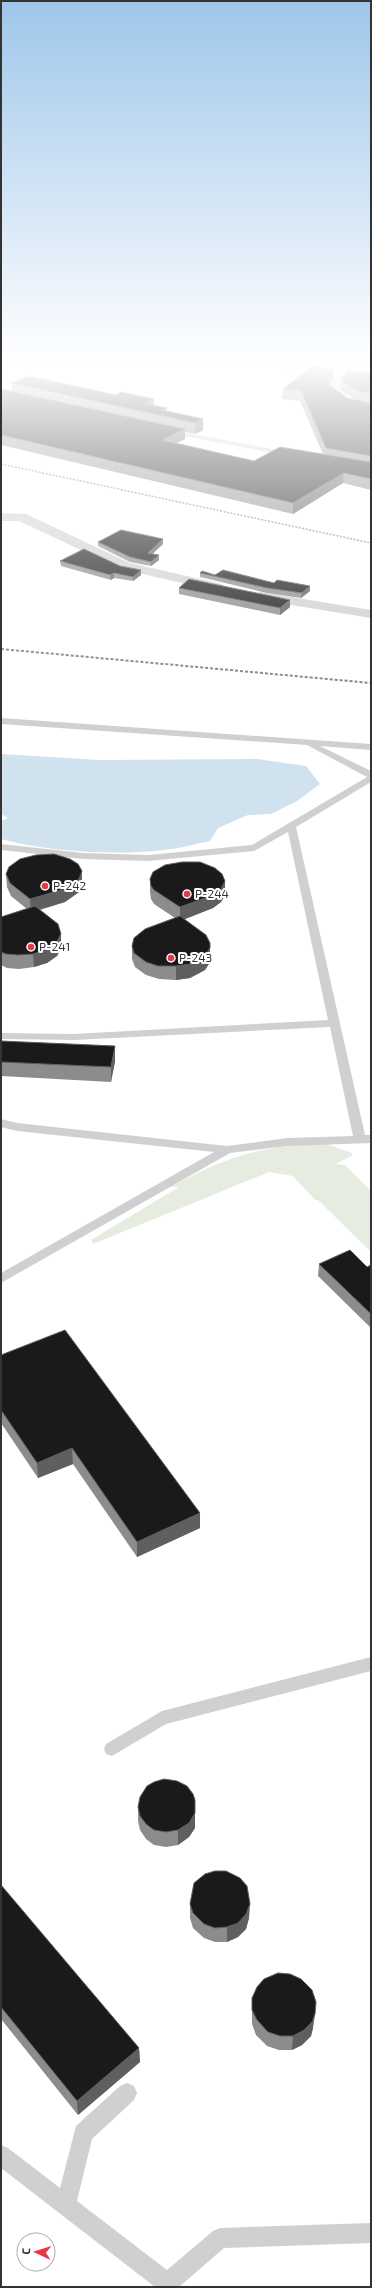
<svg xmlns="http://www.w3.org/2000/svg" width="372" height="2288" font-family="'Exo 2',sans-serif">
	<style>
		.green { fill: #e6ecdf }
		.water { fill: #cfe2ee }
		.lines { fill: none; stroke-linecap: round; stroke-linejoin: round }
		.service { fill: #d0d0d0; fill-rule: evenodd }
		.minor { fill: #d0d0d0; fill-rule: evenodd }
		.rail-far1 { stroke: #888; stroke-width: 1.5; stroke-dasharray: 2 1.5; stroke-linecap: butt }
		.rail { stroke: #888; stroke-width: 2; stroke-dasharray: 3 2; stroke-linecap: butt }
		.wall { fill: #8c8c8c }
		.shaded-wall { fill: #5f5f5f }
		.building { fill: #1a1a1a; stroke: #5f5f5f }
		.poi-dot { fill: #e63946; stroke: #fff; stroke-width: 1.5 }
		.labels { text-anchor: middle; stroke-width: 4; stroke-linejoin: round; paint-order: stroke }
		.poi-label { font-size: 12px; fill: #333; stroke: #fff; text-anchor: start }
	</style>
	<rect width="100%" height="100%" fill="#fff"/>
	<path class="green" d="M327 1144 352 1153V1156L335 1164 345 1165 371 1191V1252L318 1200H315L293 1176 269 1172 93 1244 91 1240 179 1187H171C227 1156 262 1145 327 1144Z"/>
	<path class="water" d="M1 754 99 760 257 759 306 766 320 784 297 801 271 814 248 815 218 828 210 841C192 845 172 850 153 851 106 855 46 851 1 839V821L8 818 1 814Z"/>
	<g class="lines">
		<g class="service">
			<polygon points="218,362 315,365 350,369 347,371 252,367"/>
			<polygon points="359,362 371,362 371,366 360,363"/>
			<polygon points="170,430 288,452 291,454 288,456 168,433 167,432"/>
			<polygon points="1,718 371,744 371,750 320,746 371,771 371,782 296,827 365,1135 371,1135 371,1143 287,1146 230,1153 1,1283 1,1273 214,1152 17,1131 1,1127 1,1119 17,1123 227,1146 287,1138 353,1136 330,1027 74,1040 1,1039 1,1033 74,1034 328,1020 288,832 254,851 148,861 83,859 1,850 1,844 83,853 148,855 252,845 367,777 307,745 1,724"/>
			<polygon points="371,1657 371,1671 166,1724 112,1756 106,1754 104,1749 106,1744 162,1711"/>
			<polygon points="127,2083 134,2086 137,2093 134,2100 92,2139 77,2201 167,2270 213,2231 220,2228 371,2223 371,2243 224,2248 179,2287 155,2287 1,2168 1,2145 8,2148 60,2188 76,2126 120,2086"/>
		</g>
		<g class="minor">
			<polygon points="351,362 362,362 351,371 338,390 355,401 371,405 371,411 347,406 327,391 343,367"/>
			<polygon points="1,513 26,514 130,563 222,584 224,587 217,591 121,569 19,521 1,521"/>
			<polygon points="260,592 371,610 371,618 255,599 253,596"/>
		</g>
		<polyline class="rail-far1" points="1,464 371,543"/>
		<polyline class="rail" points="1,649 371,683"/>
	</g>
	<g class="wall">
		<polygon points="334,369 334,378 330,385 347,398 355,399 340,390 341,380 371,373 371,490 343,483 293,514 1,445 1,389 12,391 11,383 154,399 154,406 167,408 167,411 203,419 203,430 195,434 185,432 185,439 176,443 254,461 323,454 300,401 282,399 283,389"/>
		<polygon points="98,542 163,544 152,554 159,560 151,566 130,562 98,546"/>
		<polygon points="60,561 120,566 141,570 141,575 133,581 114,578 111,580 61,566"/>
		<polygon points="200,573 274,583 310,586 310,591 301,598 267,593 200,577"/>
		<polygon points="179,588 290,600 290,607 280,615 179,594"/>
		<polygon points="82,871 82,885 79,892 65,902 40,910 61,948 57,956 47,963 34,967 19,969 7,968 1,965 1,917 27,909 11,896 7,887 6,874"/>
		<polygon points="150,879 225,881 225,895 221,902 213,908 185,919 210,962 205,970 190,978 176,980 159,979 146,975 135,967 132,959 132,946 175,918 154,904 151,899 150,892"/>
		<polygon points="1,1041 115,1061 111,1082 1,1076"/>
		<polygon points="319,1264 367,1267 371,1265 371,1328 318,1276"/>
		<polygon points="1,1355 200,1528 137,1557 73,1464 38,1478 1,1423"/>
		<polygon points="138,1807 195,1828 189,1837 178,1845 166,1847 154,1845 146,1839 140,1830 138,1821"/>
		<polygon points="1,1885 139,2048 140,2062 78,2115 1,2019"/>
		<polygon points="190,1904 249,1918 246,1929 238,1937 227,1942 215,1942 204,1938 193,1928 190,1918"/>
		<polygon points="252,1998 313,2028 311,2036 302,2045 292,2050 279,2050 267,2046 256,2035 252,2024"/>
	</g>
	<g class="shaded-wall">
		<polygon points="334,369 334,378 326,392 327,383"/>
		<polygon points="154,399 154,411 145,404"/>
		<polygon points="203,419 203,430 195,434 195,423"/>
		<polygon points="185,429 185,439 162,450 162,440"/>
		<polygon points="344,473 343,483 293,514 293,503"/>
		<polygon points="163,539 163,544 148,558 148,553"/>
		<polygon points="159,555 159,560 151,566 151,562"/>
		<polygon points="141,570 141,575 133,581 133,577"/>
		<polygon points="114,573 114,578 111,580 110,575"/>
		<polygon points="310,586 310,591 301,598 302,593"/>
		<polygon points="290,600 290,607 280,615 280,608"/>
		<polygon points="82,871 82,885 79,892 65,902 31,912 30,899"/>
		<polygon points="225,881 225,895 221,902 213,908 180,921 180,907"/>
		<polygon points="61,934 61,948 57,956 47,963 34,967 33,954"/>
		<polygon points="210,943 210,962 205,970 190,978 176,980 176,966"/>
		<polygon points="115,1046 115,1061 111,1082 111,1067"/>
		<polygon points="72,1448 73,1464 38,1478 37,1463"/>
		<polygon points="200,1513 200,1528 137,1557 137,1542"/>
		<polygon points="195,1800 195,1828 189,1837 178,1845 178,1830"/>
		<polygon points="250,1904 249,1918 246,1929 238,1937 227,1942 227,1927"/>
		<polygon points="315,2014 313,2028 311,2036 302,2045 292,2050 293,2036"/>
		<polygon points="139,2048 140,2062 78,2115 77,2101"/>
	</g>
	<g class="building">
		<polygon points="312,366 334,369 327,383 347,398 371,403 371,456 326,448 301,391 283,389"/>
		<polygon points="347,370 371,373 371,394 356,390 341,380"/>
		<polygon points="29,376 116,395 121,392 154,399 145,404 167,408 162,410 203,419 195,423 11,383"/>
		<polygon points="1,389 185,429 162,440 254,461 280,447 371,462 371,479 344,473 293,503 1,435"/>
		<polygon points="121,530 163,539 148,553 159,555 151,562 130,557 98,542"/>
		<polygon points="84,549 120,566 141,570 133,577 114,573 110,575 60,561"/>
		<polygon points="223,570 274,583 277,580 310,586 302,593 267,588 200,573 202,571 215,575"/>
		<polygon points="189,579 290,600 280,608 179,588"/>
		<polygon points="54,854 70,859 78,864 82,871 79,879 64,889 30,899 10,883 6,874 9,867 20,859 36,855"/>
		<polygon points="182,862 200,862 215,868 222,874 225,881 221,889 213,895 180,907 154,890 151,886 150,879 153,872 165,865"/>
		<polygon points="35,906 58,924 61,934 56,943 47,949 33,954 18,955 6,954 1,952 1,917"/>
		<polygon points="180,916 206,935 210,943 210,948 205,956 190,964 176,966 158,966 146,962 134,953 132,946 134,938 145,929"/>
		<polygon points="1,1041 115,1046 111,1067 1,1062"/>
		<polygon points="350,1250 367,1267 371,1265 371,1314 319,1264"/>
		<polygon points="65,1330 200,1513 137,1542 72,1448 37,1463 1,1410 1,1355"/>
		<polygon points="164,1779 177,1781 187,1786 193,1794 195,1800 195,1813 189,1823 178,1830 166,1832 154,1830 146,1824 140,1816 138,1807 140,1797 147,1786 154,1782"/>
		<polygon points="215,1871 226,1871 240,1878 247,1886 250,1904 246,1914 238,1923 227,1927 215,1928 204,1924 193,1913 190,1904 194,1883 205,1874"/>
		<polygon points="1,1885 139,2048 77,2101 1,2007"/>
		<polygon points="278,1973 290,1974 301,1979 312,1990 316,2002 315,2014 312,2022 304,2030 293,2036 280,2036 268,2032 257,2020 252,2010 252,1998 257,1987 264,1979"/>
	</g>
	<linearGradient id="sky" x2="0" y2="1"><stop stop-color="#9ec6ea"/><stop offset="0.53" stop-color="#fff"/><stop offset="1" stop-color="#fff" stop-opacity="0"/></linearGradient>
	<rect width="372" height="682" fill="url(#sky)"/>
	<g class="poi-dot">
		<circle cx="45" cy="886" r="4"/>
		<circle cx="187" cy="894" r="4"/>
		<circle cx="31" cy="947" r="4"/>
		<circle cx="171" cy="958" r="4"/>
	</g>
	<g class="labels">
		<g class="poi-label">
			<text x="53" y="890">Р-242</text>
			<text x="195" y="898">Р-244</text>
			<text x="39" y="951">Р-241</text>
			<text x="179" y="962">Р-243</text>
		</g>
	</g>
	<rect width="372" height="2288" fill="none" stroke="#333333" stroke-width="4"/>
	<g transform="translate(36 2252) rotate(274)"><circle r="19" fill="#ffffff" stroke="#adadad"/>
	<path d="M0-3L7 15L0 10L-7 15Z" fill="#e63946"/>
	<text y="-6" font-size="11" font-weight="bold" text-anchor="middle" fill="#333333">С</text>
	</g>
</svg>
